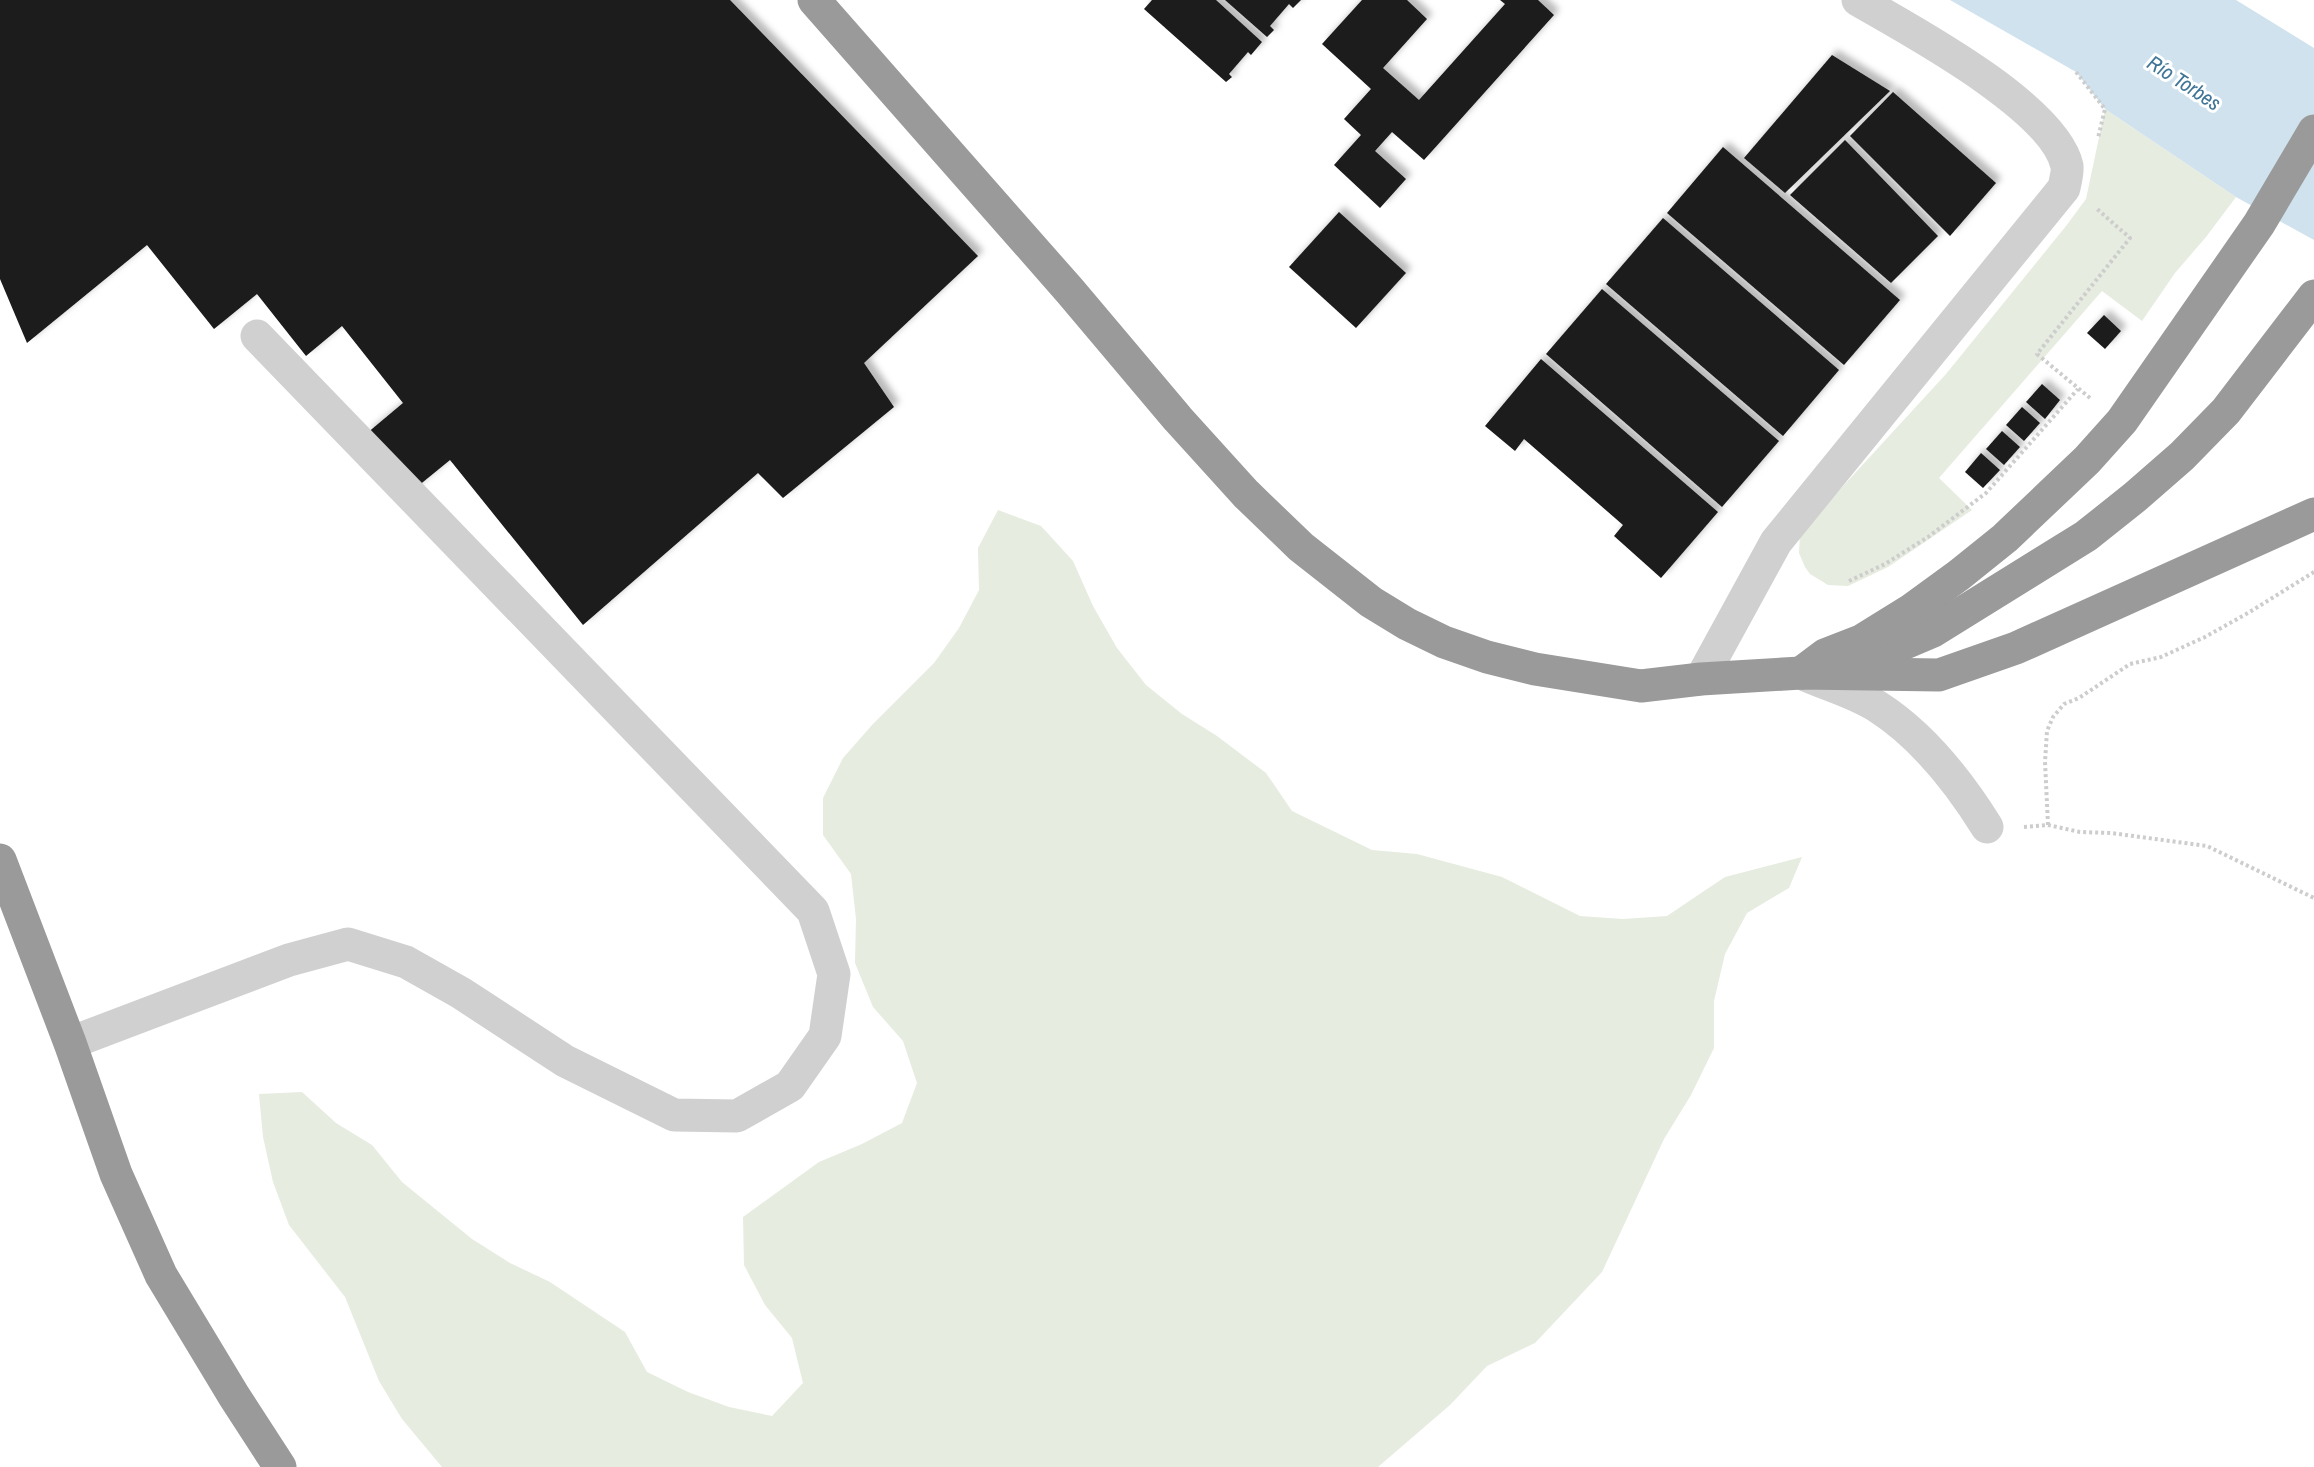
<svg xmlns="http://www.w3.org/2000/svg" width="2314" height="1467" font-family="'Archivo Narrow',sans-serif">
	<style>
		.green { fill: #e6ecdf }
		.water { fill: #cfe2ee }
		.building { fill: #1a1a1a; filter: url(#shadow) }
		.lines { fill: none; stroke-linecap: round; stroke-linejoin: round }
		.path { stroke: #cdcdcd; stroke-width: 4; stroke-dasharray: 3 3; stroke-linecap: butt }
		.minor { stroke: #d0d0d0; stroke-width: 33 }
		.highway { stroke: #9a9a9a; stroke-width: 33 }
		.labels { text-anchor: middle; stroke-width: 6; stroke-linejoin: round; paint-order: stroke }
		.water-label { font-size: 21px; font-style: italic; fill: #3f7597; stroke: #fff }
	</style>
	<defs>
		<filter id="shadow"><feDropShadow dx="5.5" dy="-5.5" stdDeviation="3" flood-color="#0004"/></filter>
	</defs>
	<rect width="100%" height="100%" fill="#fff"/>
	<g class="green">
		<polygon points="2105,109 2236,197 2206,237 2175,273 2142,321 2102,291 1939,478 1972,510 1888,567 1848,586 1828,585 1810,574 1805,567 1799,553 1800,533 1946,374 2066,226 2086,199"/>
		<polygon points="998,510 1041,526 1073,561 1093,606 1117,648 1146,685 1182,714 1217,736 1266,773 1292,811 1372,850 1417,854 1502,877 1580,916 1623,919 1667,916 1725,877 1802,857 1789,888 1747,913 1725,954 1714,1001 1714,1048 1691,1095 1664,1139 1602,1272 1535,1343 1487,1366 1450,1405 1378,1467 442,1467 402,1419 379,1381 345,1297 289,1225 273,1182 263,1137 259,1094 302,1092 336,1123 372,1145 402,1182 472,1239 510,1263 550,1282 625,1332 647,1372 688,1392 729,1407 772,1416 803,1383 792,1338 765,1305 744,1265 743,1217 819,1162 862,1144 902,1123 917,1083 903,1041 873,1007 855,963 856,919 851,874 823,835 823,798 843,758 872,725 934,663 959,628 979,590 978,548"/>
	</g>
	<polygon class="water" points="1950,0 2236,0 2314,48 2314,240 2236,197 2105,109 2076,72"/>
	<g class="building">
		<polygon points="0,0 730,0 978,256 864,363 894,407 783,498 758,473 583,625 450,460 412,491 366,434 403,403 342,326 306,356 257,294 214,329 147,245 27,343 0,279"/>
		<polygon points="1152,0 1216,0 1262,42 1251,55 1248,52 1229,74 1232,77 1226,82 1144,9"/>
		<polygon points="1225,0 1301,0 1293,8 1289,4 1270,26 1274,30 1267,37"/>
		<polygon points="1362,0 1407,0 1427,19 1383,68 1419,100 1505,4 1500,0 1538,0 1554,15 1424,160 1392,132 1375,151 1406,179 1380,208 1334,165 1361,135 1344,119 1371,89 1322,44"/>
		<polygon points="1832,55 1890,91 1785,193 1744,158"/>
		<polygon points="1893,92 1996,183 1950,236 1850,136"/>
		<polygon points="1845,140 1938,236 1891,283 1790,195"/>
		<polygon points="1723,147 1900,300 1844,365 1667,213"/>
		<polygon points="1339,212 1406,273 1356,328 1289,267"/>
		<polygon points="1663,218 1839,370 1783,436 1606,284"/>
		<polygon points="1602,289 1779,441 1722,507 1546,354"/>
		<polygon points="2104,315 2121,331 2105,349 2087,333"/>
		<polygon points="1541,359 1718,512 1661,578 1614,536 1623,525 1524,439 1515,451 1485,426"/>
		<polygon points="2042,384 2060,400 2045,419 2026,402"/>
		<polygon points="2022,407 2040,423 2024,441 2006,425"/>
		<polygon points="2002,431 2020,447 2004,465 1986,449"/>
		<polygon points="1981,453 2000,470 1983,488 1965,472"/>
	</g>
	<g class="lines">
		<g class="path">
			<polyline points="2076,72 2105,109 2098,138"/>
			<polyline points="2090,398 2037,354 2130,238 2097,209"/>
			<polyline points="1849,581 1885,564 1928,537 1986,493 2078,389"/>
			<polyline points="2048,825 2045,762 2047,731 2053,717 2064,704 2079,698 2130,664 2161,657 2205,637 2248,613 2314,572"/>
			<polyline points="2024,827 2048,825 2080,832 2111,833 2207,846 2314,898"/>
		</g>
		<g class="minor">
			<path d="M1801 673C1827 685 1855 692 1878 707 1923 736 1959 782 1987 827"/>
			<path d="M1701 679 1776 542 2064 188C2065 182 2068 172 2067 166 2054 107 1910 30 1858 0"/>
			<polyline points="70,1043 289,960 348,944 406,962 461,993 565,1061 674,1115 737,1116 790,1086 825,1036 834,974 813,911 257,336"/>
		</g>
		<g class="highway">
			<polyline points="814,0 1070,291 1178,419 1246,494 1301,547 1371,602 1407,624 1444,642 1487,657 1535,669 1641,686 1701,679 1801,673 1939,675 2016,648 2314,514"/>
			<polyline points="1850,661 1879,654 1933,631 2086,536 2135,497 2182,456 2226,411 2314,296"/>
			<polyline points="1801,673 1825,655 1861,641 1911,610 1959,575 2005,538 2087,460 2122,421 2259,224 2314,131"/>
			<polyline points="0,860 70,1043 116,1174 161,1275 234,1396 280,1467"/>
		</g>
	</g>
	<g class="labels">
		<g class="water-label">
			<text transform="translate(2184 83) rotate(33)" y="7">Río Torbes</text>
		</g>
	</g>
</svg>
